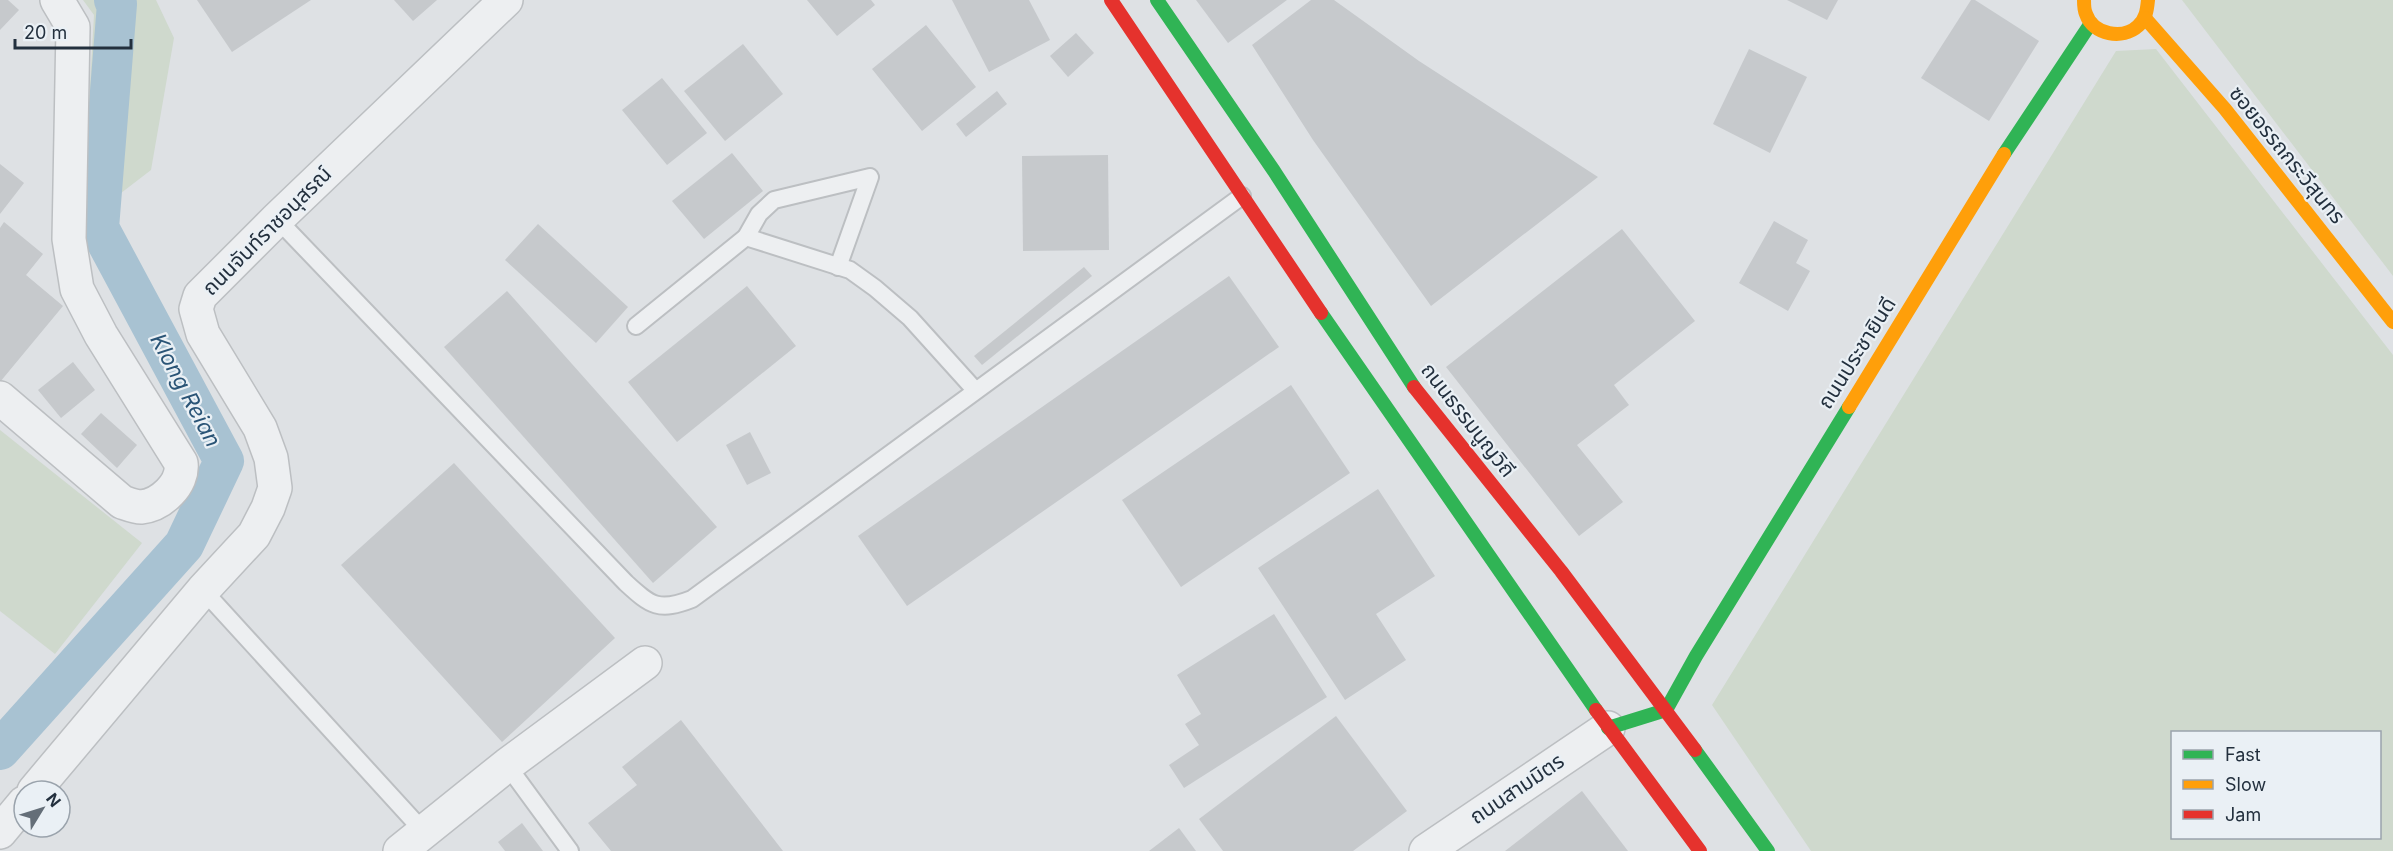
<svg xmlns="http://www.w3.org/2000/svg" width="2393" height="851" font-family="Inter,'Noto Sans Thai',sans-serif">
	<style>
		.green { fill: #cfd9cd; fill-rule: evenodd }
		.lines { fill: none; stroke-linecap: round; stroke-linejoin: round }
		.canal { stroke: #a8c2d2; stroke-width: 40 }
		.building { fill: #c6c9cc }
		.lane-casing { stroke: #bcbfc2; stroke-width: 20 }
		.street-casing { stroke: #bcbfc2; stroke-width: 36 }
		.lane { stroke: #edeff1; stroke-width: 16 }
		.street { stroke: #edeff1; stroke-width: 33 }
		.fast { stroke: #30b455; stroke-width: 14 }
		.slow { stroke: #ff9f0a; stroke-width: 14 }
		.jam { stroke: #e5322d; stroke-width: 14 }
		.labels { text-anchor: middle; stroke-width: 4.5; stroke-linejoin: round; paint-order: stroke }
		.street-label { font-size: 21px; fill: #23303e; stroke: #eaf0f5 }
		.water-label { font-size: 22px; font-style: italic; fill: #2a5476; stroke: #eaf0f5 }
	</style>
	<rect width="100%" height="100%" fill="#dee1e4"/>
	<g class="green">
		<polygon points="83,0 156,0 174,38 151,170 82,223 94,15"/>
		<polygon points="2182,0 2393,0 2393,276"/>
		<path d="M2156 49 2393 355V851H1811L1712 705 2116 51ZM2172 732H2380V838H2172Z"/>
		<polygon points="0,430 142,543 55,654 0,611"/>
	</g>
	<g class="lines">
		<polyline class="canal" points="0,750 184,545 224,461 99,228 117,4 114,0"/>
	</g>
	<g class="building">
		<polygon points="0,0 8,0 19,10 0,30"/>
		<polygon points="197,0 311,0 232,52"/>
		<polygon points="394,0 437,0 413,21"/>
		<polygon points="807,0 871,0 875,5 837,36"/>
		<polygon points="952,0 1029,0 1050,40 989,72"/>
		<polygon points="1196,0 1287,0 1228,43"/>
		<polygon points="1311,0 1334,0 1419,61 1598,177 1431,306 1313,140 1252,45"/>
		<polygon points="1787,0 1838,0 1827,20"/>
		<polygon points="1971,0 1975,0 2039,41 1989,121 1921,78"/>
		<polygon points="926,25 976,87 922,131 872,69"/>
		<polygon points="1076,33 1094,53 1068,77 1050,56"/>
		<polygon points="743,44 783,94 725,141 684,91"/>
		<polygon points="1749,49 1807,77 1770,153 1713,124"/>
		<polygon points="662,78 707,133 667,165 622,110"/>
		<polygon points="997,91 1007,104 966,137 956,124"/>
		<polygon points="732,153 763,191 704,239 672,201"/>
		<polygon points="1108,155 1109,250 1023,251 1022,156"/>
		<polygon points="0,164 24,183 0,214"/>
		<polygon points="1774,221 1808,240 1796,263 1810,271 1788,311 1739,283"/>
		<polygon points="4,222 43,254 26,275 63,306 0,382 0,228"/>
		<polygon points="538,224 628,307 596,343 505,260"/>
		<polygon points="1622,229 1695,321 1614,385 1629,405 1577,445 1623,502 1579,536 1446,367"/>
		<polygon points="1084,267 1092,276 982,365 974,356"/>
		<polygon points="1229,276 1279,347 907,606 858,536"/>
		<polygon points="747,286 796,346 677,442 628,382"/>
		<polygon points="507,291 717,527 653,583 444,347"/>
		<polygon points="73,362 95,390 61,418 38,390"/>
		<polygon points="1291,385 1350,473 1181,587 1122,500"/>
		<polygon points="101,413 137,445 117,468 81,434"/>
		<polygon points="750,432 771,473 747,485 726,445"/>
		<polygon points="454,463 615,638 502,742 341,565"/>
		<polygon points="1378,489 1435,576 1376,614 1406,660 1345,700 1258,568"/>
		<polygon points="1274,614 1327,697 1184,788 1169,765 1199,745 1185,724 1201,714 1177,675"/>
		<polygon points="1336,716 1407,811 1353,851 1223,851 1199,819"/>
		<polygon points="681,720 783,851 611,851 588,823 637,785 622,767"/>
		<polygon points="1582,791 1628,851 1505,851"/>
		<polygon points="522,823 543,851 505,851 498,842"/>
		<polygon points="1179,828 1196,851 1149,851"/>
	</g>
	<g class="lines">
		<defs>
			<g id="lane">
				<path d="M277 219 626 583C651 606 659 612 692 599L1242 196"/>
				<polyline points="746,237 759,214 774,200 870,177 838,267"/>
				<polyline points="636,326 746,237 850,270 875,288 910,318 975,390"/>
				<polyline points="203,590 424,832"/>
				<polyline points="507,765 570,851"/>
			</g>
			<g id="street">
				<path d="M0 398 122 502C128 504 135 507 141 507 161 505 184 484 181 463L101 335 77 289 69 239 73 27 57 0"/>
				<polyline points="34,791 203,590 254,535 268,508 275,488 271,458 260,428 203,334 196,309 200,296 277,219 506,0"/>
				<polyline points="0,832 24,803"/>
				<polyline points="400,851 507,765 645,663"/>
				<polyline points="1426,851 1608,728"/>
			</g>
		</defs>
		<use href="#lane" class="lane-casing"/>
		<use href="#street" class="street-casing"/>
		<use href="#lane" class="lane"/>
		<use href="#street" class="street"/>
		<g class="fast">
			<polyline points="1157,0 1274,171 1414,387"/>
			<polyline points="2004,154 2091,23"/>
			<polyline points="1321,313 1596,710"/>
			<polyline points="1608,728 1666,710 1696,656 1849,407"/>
			<polyline points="1695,750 1768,851"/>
		</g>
		<g class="slow">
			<path d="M2084 0C2084 4 2084 10 2086 14 2093 35 2123 40 2138 26 2146 19 2147 10 2148 0"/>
			<polyline points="2145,18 2225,109 2393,322"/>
			<polyline points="1849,407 2004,154"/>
		</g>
		<g class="jam">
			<polyline points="1111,0 1321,313"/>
			<polyline points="1414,387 1561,571 1695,750"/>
			<polyline points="1596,710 1700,851"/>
		</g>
	</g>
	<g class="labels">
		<g class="street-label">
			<text transform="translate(2287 155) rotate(51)" y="7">ซอยอรรถกระวีสุนทร</text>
			<text transform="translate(267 231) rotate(-45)" y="7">ถนนจันท์ราชอนุสรณ์</text>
			<text transform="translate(1857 353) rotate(-58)" y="7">ถนนประชายินดี</text>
			<text transform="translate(1468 420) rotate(52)" y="7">ถนนธรรมนูญวิถี</text>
			<text transform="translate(1517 789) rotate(-34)" y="7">ถนนสามมิตร</text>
		</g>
		<g class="water-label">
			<text transform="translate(186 390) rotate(62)" y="8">Klong Reian</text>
		</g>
	</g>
	<rect x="2171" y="731" width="210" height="108" fill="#eaf0f5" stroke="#9aa3ac" stroke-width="1.5"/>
	<rect x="2183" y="750" width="30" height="9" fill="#30b455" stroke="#9aa3ac" stroke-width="1.5"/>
	<text x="2225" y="761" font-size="18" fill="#23303e">Fast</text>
	<rect x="2183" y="780" width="30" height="9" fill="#ff9f0a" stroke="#9aa3ac" stroke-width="1.5"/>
	<text x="2225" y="791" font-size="18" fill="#23303e">Slow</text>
	<rect x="2183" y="810" width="30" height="9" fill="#e5322d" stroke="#9aa3ac" stroke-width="1.5"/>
	<text x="2225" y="821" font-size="18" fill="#23303e">Jam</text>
	<g transform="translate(42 809) rotate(52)"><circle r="28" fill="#eaf0f5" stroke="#9aa3ac" stroke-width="1.5"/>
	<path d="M0-4.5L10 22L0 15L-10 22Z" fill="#646e78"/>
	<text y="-9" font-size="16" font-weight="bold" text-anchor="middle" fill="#23303e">N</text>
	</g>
	<path d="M15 39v9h116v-9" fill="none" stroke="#23303e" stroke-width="3"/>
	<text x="24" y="39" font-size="18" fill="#23303e" stroke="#eaf0f5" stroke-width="4.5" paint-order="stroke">20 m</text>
</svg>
